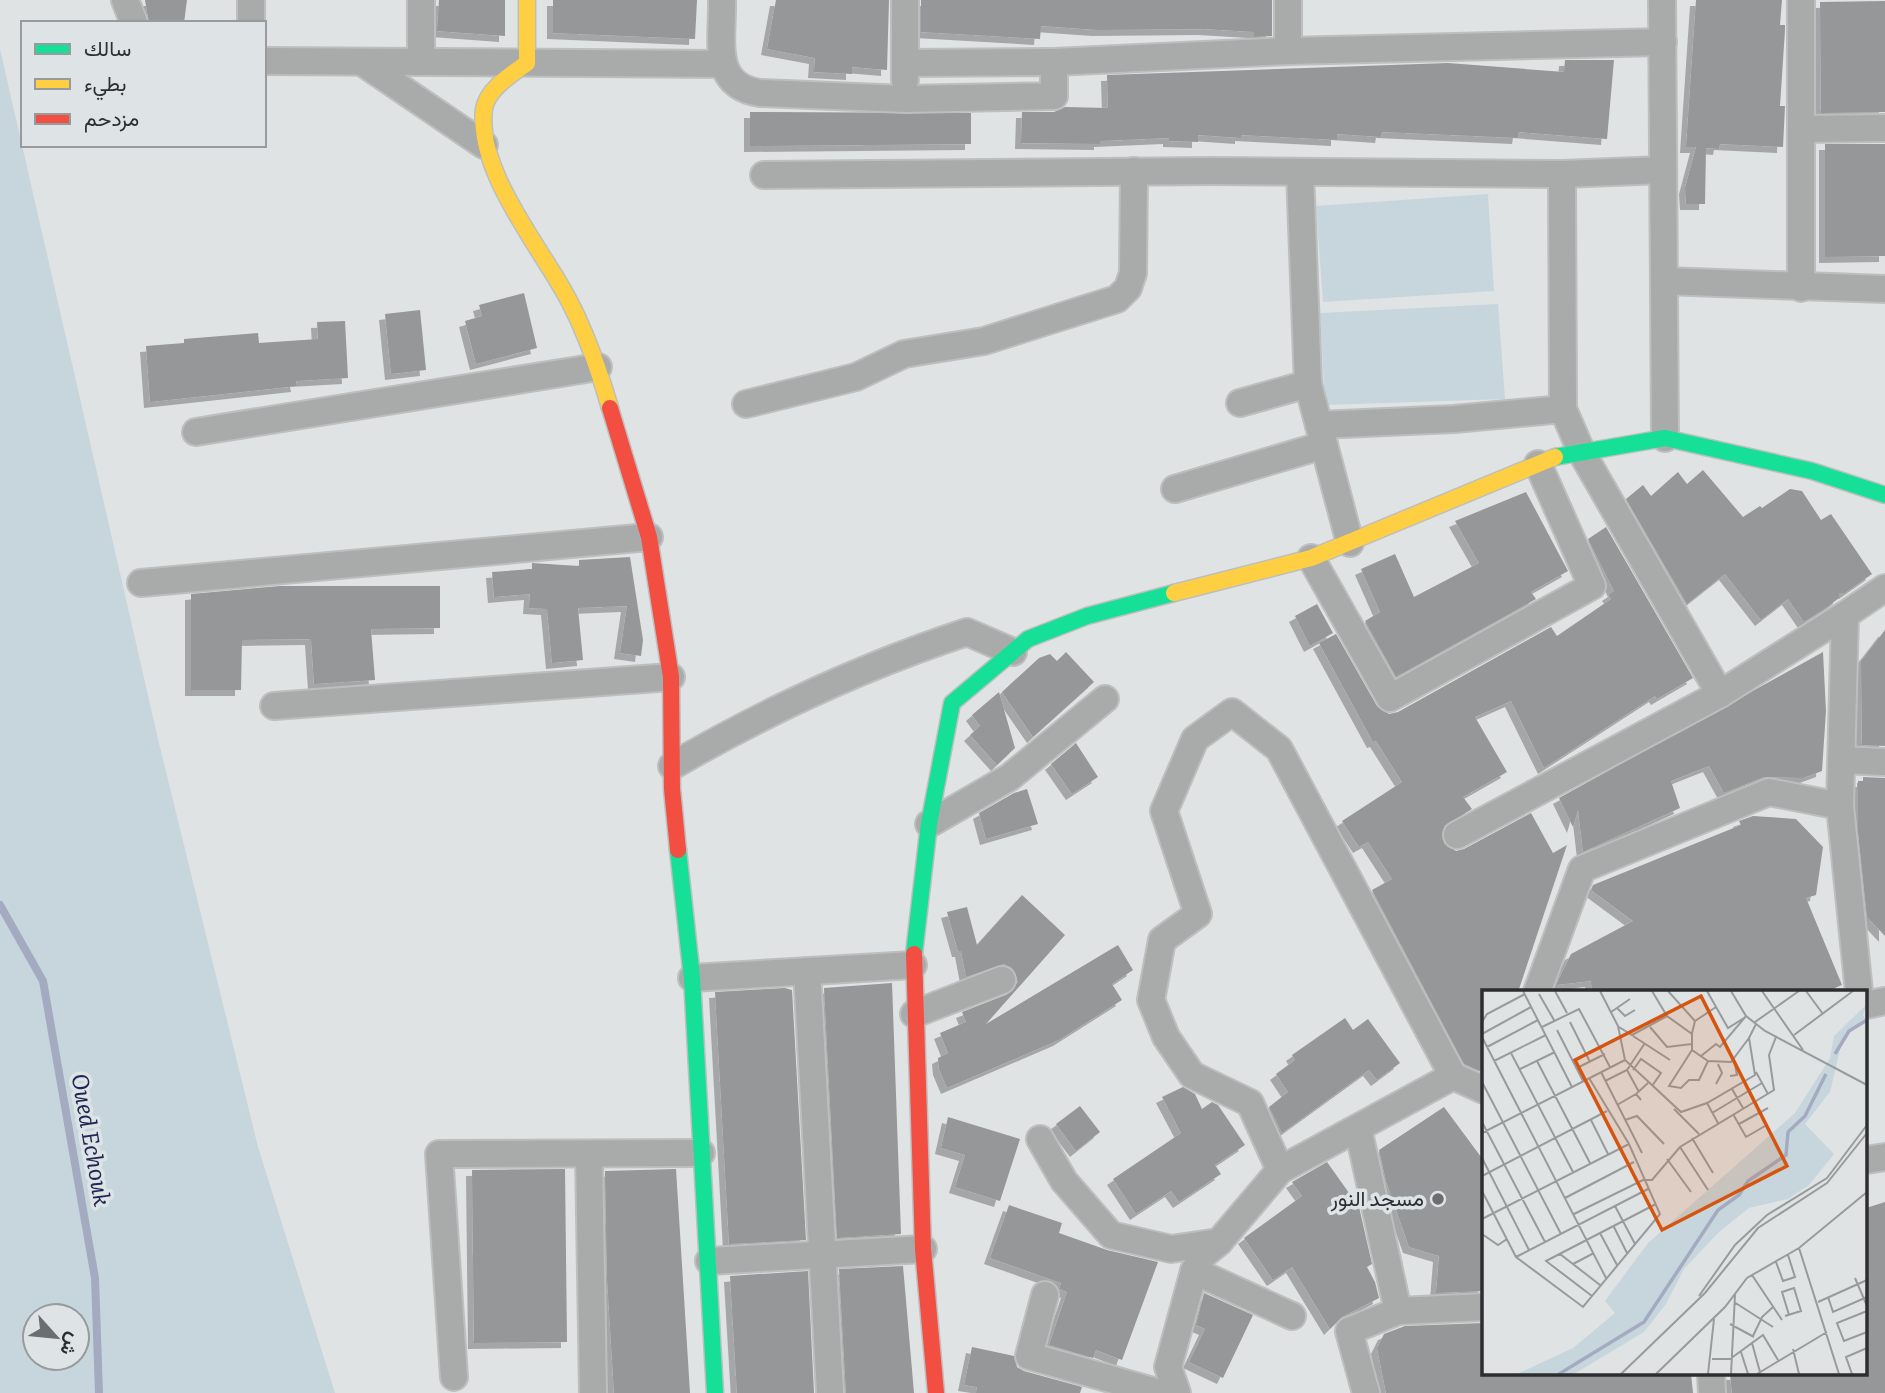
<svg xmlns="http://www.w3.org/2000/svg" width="1885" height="1393" font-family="Literata,Vazirmatn,serif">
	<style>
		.green { fill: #c7d6dc; fill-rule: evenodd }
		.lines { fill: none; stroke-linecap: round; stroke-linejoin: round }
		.stream { stroke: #a4abc1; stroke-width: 8 }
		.building { fill: #959798; filter: url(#shadow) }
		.street-casing { stroke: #bdbfbf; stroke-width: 30 }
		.fast-casing { stroke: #bdbfbf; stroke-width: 19 }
		.slow-casing { stroke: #bdbfbf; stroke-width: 19 }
		.jam-casing { stroke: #bdbfbf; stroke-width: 19 }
		.street { stroke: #a9aaaa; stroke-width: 26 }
		.fast { stroke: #16e098; stroke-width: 16 }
		.slow { stroke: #ffcf43; stroke-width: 16 }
		.jam { stroke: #f24e42; stroke-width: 16 }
		.poi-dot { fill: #6b6d6e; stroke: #dee4e6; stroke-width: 2.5 }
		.labels { text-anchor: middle; stroke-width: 7; stroke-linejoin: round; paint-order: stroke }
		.poi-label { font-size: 21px; fill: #2c2e2f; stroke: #dee4e6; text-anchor: end }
		.water-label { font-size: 23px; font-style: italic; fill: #1f2752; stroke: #dee4e6 }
		.inset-river { fill: none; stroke: #a4abc1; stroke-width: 3.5 }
		.inset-road { fill: none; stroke: #989b9c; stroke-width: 2 }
		.view { fill: #d55510; fill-opacity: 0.15; stroke: #d55510; stroke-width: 3.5 }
		.inset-edge { fill: none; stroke: #2c2e2f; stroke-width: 3.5 }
	</style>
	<defs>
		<filter id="shadow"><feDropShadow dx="-6" dy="6" stdDeviation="0" flood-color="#0004"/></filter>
	</defs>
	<rect width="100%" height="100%" fill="#e0e3e4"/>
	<g class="green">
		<path d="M0 49 158 739 258 1147 335 1393H0ZM77 1316V1358H35V1316Z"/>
		<polygon points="1488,194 1494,291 1323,302 1316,206"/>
		<polygon points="1498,304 1505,399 1325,405 1320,313"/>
	</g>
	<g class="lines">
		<polyline class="stream" points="0,905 43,981 95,1278 99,1393"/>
	</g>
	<g class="building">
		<polygon points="145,0 187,0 184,23 149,23"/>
		<polygon points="439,0 505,0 505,36 437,31"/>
		<polygon points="553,0 697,0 695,39 553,33"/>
		<polygon points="776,0 889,0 887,70 852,67 852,74 814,72 815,58 767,49"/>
		<polygon points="921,0 1272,0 1272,36 1254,37 1254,32 1204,29 1098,30 1041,26 1040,39 921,32"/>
		<polygon points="1696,0 1782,0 1780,25 1785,25 1785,30 1780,106 1785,106 1783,147 1720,144 1719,149 1706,148 1705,204 1686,204 1685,188 1696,147 1686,147"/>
		<polygon points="1885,1 1885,112 1821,113 1820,2"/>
		<polygon points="1565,60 1614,60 1607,139 1519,132 1518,138 1382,132 1381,137 1337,134 1337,140 1241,135 1241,138 1198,135 1198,142 1169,141 1169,138 1100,141 1100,144 1021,143 1022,112 1054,112 1065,107 1108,108 1107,75 1448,63 1564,72"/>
		<polygon points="750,112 971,113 971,144 750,146"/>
		<polygon points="1825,144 1885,144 1885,256 1825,257"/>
		<polygon points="524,293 537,348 476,364 465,321 482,316 479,305"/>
		<polygon points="420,310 426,370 391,374 385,314"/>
		<polygon points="345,321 348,378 296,381 297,386 150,402 146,346 184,343 184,339 258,333 259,343 318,339 317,322"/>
		<polygon points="1703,470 1743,517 1760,506 1762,508 1790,489 1802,491 1821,520 1831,514 1872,574 1845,593 1839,593 1839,598 1826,608 1804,622 1788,599 1761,620 1725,574 1687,604 1626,499 1643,485 1651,496 1678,472 1687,484"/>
		<polygon points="1526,492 1568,571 1531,592 1536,599 1396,677 1365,621 1380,612 1361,569 1395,554 1414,597 1479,563 1455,521"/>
		<polygon points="1606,527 1693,678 1657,699 1655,696 1544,768 1511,701 1475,717 1507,772 1463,797 1472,809 1444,826 1444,843 1456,851 1464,849 1531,813 1553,853 1567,845 1518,992 1484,992 1484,1073 1464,1064 1372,890 1392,879 1368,842 1359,847 1342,821 1402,782 1376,741 1373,742 1319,643 1336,634 1377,706 1389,714 1398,712 1551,627 1557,636 1611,599 1608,595 1614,591 1588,539"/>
		<polygon points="630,557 643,640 641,656 620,653 627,606 578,608 583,660 552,663 547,609 529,608 530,594 494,597 492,572 532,569 532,563 579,566 579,560"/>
		<polygon points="280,586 440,586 440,628 371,629 375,680 314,684 311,639 242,640 241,690 191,690 191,594"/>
		<polygon points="1317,604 1333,633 1310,646 1295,616"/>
		<polygon points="1885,630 1885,746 1862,745 1861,661"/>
		<polygon points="1066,652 1094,682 1033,737 1002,692 1039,658 1050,654 1057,661"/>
		<polygon points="1823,652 1826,711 1822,771 1803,778 1764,777 1724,793 1709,766 1671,781 1680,808 1583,852 1578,810 1573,827 1559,798"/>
		<polygon points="999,692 1015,748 997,765 970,735 980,726 972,715"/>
		<polygon points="1076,743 1098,777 1072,794 1051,764"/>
		<polygon points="1863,777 1885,778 1885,936 1867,917 1858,832 1858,781 1863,781"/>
		<polygon points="1027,789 1038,824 986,839 979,813 1014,793"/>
		<polygon points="1753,816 1796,819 1823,847 1816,895 1806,898 1842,985 1825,992 1592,992 1591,981 1556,985 1571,954 1633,921 1591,890 1593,885 1741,825 1739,821"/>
		<polygon points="1022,895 1065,935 986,1024 1118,945 1133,970 1112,984 1122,1000 1059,1040 947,1088 939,1069 938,1058 948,1053 940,1033 966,1022 962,1012 1008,994 1018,982 1012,968 1004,964 966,977 961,951 958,951 947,912 967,907 977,945"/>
		<polygon points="892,983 901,1234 837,1238 824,988"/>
		<polygon points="785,988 792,990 806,1240 729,1244 715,992"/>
		<polygon points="1345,1018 1353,1030 1368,1019 1400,1063 1377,1080 1369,1070 1282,1133 1269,1107 1288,1092 1276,1074 1295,1060 1292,1055"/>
		<polygon points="1183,1087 1195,1094 1202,1109 1212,1102 1218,1105 1245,1145 1215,1165 1221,1174 1179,1202 1171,1191 1136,1214 1113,1179 1181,1133 1162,1097"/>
		<polygon points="1080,1106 1100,1132 1076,1151 1056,1124"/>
		<polygon points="1444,1107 1484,1161 1484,1291 1436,1293 1439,1256 1409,1247 1386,1181 1379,1150"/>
		<polygon points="948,1117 1020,1139 1000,1201 955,1187 965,1155 941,1148"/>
		<polygon points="1327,1162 1359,1207 1372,1264 1367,1267 1375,1282 1379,1298 1342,1317 1330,1329 1292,1267 1273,1280 1244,1238 1302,1196 1292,1182"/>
		<polygon points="565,1169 567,1342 474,1343 472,1170"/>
		<polygon points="676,1169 690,1393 614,1393 607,1278 605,1171"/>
		<polygon points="1885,1202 1885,1393 1732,1393 1730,1374 1866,1374 1866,1208"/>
		<polygon points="1009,1205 1062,1223 1059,1233 1107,1250 1158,1262 1122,1360 1096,1350 1093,1358 1049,1345 1067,1292 1059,1289 1061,1283 990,1258"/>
		<polygon points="903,1266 914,1393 846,1393 839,1269"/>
		<polygon points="808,1271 814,1393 737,1393 730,1276"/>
		<polygon points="1204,1293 1253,1315 1223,1378 1189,1362 1205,1329 1196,1325"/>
		<polygon points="1484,1323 1484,1374 1691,1374 1693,1393 1386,1393 1377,1348 1384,1334 1405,1326"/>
		<polygon points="972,1347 1014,1356 1017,1367 1024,1371 1082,1387 1080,1393 976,1393 977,1387 964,1385"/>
	</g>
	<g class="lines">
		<defs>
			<g id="street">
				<polyline points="125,0 134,23"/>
				<polyline points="251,0 251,23"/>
				<polyline points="421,0 421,62"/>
				<path d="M722 0C723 40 710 85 760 93L905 99 1054 96V62L1288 51 1663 42"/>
				<polyline points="905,0 905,80"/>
				<polyline points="1288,0 1288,51"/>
				<polyline points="1662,0 1665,438"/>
				<polyline points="1801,0 1801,288"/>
				<polyline points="264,61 723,64"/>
				<polyline points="362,62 484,145"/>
				<polyline points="905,63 1054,62"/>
				<polyline points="1801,129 1885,128"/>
				<polyline points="1300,172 1308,384"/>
				<polyline points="1562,174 1563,409 1582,453 1720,694"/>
				<polyline points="764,175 1212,171 1562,174 1663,170"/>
				<polyline points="1664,281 1885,289"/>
				<polyline points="1240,403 1308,384 1350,543"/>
				<polyline points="746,404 856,377 904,354 984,341 1117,299 1128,288 1133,273 1134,171"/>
				<polyline points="1319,425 1454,419 1563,409"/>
				<polyline points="196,432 598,367"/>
				<polyline points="1175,489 1324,445"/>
				<polyline points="1311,558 1390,698 1592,586 1538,464"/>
				<polyline points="141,583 649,537"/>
				<polyline points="274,706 671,677"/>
				<polyline points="1842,760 1885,762"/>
				<path d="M672 766C768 710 861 667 967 632L1013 652"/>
				<polyline points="929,824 1010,777 1105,699"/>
				<polyline points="1457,835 1720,694 1845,615"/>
				<polyline points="807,971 830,1393"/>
				<polyline points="692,978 913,965"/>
				<polyline points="1537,992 1582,869 1769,792 1840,806"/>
				<polyline points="1859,992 1840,806 1845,615 1885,588"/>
				<polyline points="1866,1005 1885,1001"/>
				<polyline points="914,1014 1002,980"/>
				<polyline points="1358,1128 1398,1311 1349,1331 1366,1393"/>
				<polyline points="1040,1139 1064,1181 1111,1235 1171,1249 1219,1242"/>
				<polyline points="589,1154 593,1393"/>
				<polyline points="1866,1160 1885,1157"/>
				<polyline points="1280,1170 1250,1103 1192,1075 1166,1037 1151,1000 1162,940 1198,914 1164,811 1195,739 1232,712 1279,749 1453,1076"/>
				<polyline points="709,1261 923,1249"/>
				<polyline points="1194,1271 1292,1316"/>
				<polyline points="1045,1295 1029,1356 1160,1393"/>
				<polyline points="1398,1311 1484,1307"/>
				<polyline points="1711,1374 1712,1393"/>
				<polyline points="454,1377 439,1154 701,1153"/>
				<polyline points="1177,1393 1168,1367 1194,1271 1202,1256 1219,1242 1280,1170 1453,1076 1484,1090"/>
			</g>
			<g id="fast">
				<polyline points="1555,457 1665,438 1812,471 1885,495"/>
				<polyline points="678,850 692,978 715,1393"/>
				<polyline points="914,954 929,824 952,703 1028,639 1087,616 1174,593"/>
			</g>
			<g id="slow">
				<path d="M527 0V63C512 74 487 89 484 109 476 170 539 245 567 297 586 332 599 370 610 408"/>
				<polyline points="1174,593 1311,558 1555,457"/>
			</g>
			<g id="jam">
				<polyline points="610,408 649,537 671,677 672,789 678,850"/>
				<polyline points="914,954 923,1249 936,1393"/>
			</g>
		</defs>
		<use href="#street" class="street-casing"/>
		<use href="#fast" class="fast-casing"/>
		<use href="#slow" class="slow-casing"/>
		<use href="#jam" class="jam-casing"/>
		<use href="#street" class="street"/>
		<use href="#fast" class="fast"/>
		<use href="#slow" class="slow"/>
		<use href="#jam" class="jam"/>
	</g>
	<circle class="poi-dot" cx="1438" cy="1199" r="7"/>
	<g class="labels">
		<g class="poi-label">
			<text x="1424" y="1206">مسجد النور</text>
		</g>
		<g class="water-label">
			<text transform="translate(91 1140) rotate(80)" y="8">Oued Echouk</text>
		</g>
	</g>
	<g transform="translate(1482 990)">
		<rect width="385" height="385" fill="#e0e3e4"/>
		<path d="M385 14 381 25 385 32 371 37 360 51 348 102 323 134 352 164 327 195 306 209 267 218 237 242 202 279 184 314 162 342 92 384H35L91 358 133 323 123 311 166 253 313 123 348 68 352 46Z" fill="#c7d6dc"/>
		<path class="inset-river" d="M353 64 367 41 385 30M77 384 162 332 236 220 257 205 266 191 304 165 306 142 323 126 344 84"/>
		<path class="inset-road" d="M41 1 90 97M73 1 85 23M118 1 136 36 143 70 199 122 225 113 273 85 267 48 274 34M170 1 185 26 210 44V60L226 71 249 72 267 48M186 1 213 31 210 43M225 1 246 38 262 28M249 1 264 26 283 41 385 95M280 1 321 60M324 1 341 24M57 4 72 30M135 18 143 26 153 20M129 22 148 9M213 31 234 17M0 32 5 24 43 4M88 32 108 72M273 32 317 1M60 37 97 19 128 77M137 37 150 45 185 26M168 37 185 57 210 54M75 40 101 91M0 44 49 17M312 45 371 1M151 46 188 70M0 47 124 288M5 57 56 30M210 60 187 96 199 98 207 90H217L226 71M29 63 91 182M219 66 234 54 238 57 264 26M12 71 64 45M55 71 108 173M95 78 123 64M38 79 73 62M145 80 157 102M151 80 159 69 179 83 170 96M119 82 160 163M274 82 286 104M248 86 255 85 252 70M123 91 145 80 163 53M0 92 79 244M234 94 240 83 236 74M250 99 261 118M159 110 154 104 166 93M225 113 236 133M135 115 154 104M192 119 217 144M230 123 280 93M251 124 264 147 283 136M109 130 126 164M143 130 155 126 182 154M0 132 63 252M257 134 286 118M0 143 143 70M210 148 231 183M198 157 226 200M0 168 47 260M185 169 209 202M0 186 125 121M0 201 34 267 101 317 178 224 147 154 107 88M83 208 152 172M133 216 153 254M92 224 161 190H170L198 157 292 100 287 65 294 47M0 229 147 154M132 237 145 263M118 243 135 275M0 244 16 255 25 249M317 258 357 384M78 264 118 295M34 267 166 199M294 272 301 291 313 287 306 265M91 274 112 263M270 285 300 330M373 288 385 316M110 306 64 271 174 214M217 306 253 255 285 225 345 188 385 135M346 307 351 322 385 307M252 312 291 337M336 312 385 290M385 321 355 333 362 351 385 342M303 326 319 321 312 298 300 302 307 325M248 334 272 347M271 346 280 327 291 317M270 353 278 382M311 359 317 384M259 362 266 384M230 369H248L281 345 296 370M139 384 223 303 276 238 345 193 385 143M174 384 243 317 265 288 317 258 385 202M226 384 232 329M249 384 253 305M275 384 345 342M370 384 364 367 385 358"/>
		<path class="view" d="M219 6 305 176 180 240 93 70Z"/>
		<rect width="385" height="385" class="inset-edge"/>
	</g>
	<rect x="21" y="21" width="245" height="126" fill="#dee4e6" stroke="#979b9d" stroke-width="2"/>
	<rect x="35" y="44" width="35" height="10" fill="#16e098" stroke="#979b9d" stroke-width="2"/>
	<text x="84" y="56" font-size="21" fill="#2c2e2f">سالك</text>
	<rect x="35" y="79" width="35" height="10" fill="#ffcf43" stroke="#979b9d" stroke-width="2"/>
	<text x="84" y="91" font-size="21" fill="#2c2e2f">بطيء</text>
	<rect x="35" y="114" width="35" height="10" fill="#f24e42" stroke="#979b9d" stroke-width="2"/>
	<text x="84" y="126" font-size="21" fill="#2c2e2f">مزدحم</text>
	<g transform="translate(56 1337) rotate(117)"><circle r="33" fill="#dee4e6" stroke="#979b9d" stroke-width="2"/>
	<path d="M0-5L12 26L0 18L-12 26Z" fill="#6b6d6e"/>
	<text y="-10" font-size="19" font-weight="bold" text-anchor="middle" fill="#2c2e2f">ش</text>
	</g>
</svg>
